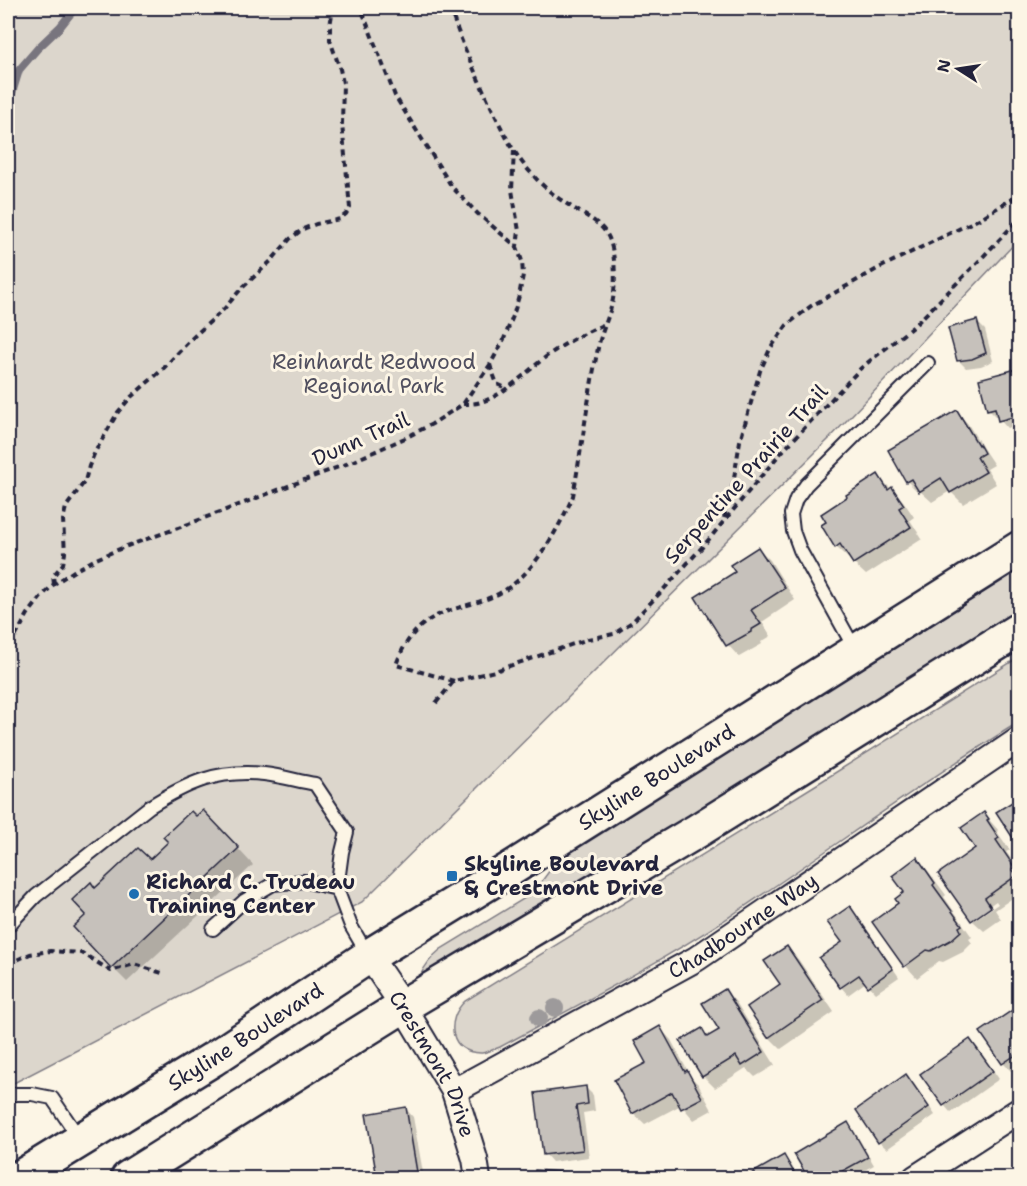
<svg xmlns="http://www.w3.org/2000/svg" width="1027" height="1186" font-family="'Shantell Sans',sans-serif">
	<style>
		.green { fill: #dcd6cc; stroke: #7f7c84; stroke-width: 1.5 }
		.shadow { fill: #0003 }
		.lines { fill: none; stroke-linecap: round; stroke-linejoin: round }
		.stream { stroke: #78757e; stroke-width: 8 }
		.building { fill: #c6c1bb; stroke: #22223b; stroke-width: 1.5 }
		.service-casing { stroke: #22223b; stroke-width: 16 }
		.minor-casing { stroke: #22223b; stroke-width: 28 }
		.secondary-casing { stroke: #22223b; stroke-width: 38 }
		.path { stroke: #22223b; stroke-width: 4; stroke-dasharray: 6 4.5; stroke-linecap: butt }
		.service { stroke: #fcf5e5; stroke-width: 12 }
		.minor { stroke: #fcf5e5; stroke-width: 24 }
		.secondary { stroke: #fcf5e5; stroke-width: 33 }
		.tree { fill: #9d9a9b }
		.poi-dot { fill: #1f6fb2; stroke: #fcf5e5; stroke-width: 2 }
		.labels { text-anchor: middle; stroke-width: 6; stroke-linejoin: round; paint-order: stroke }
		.park-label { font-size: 21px; fill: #504f5f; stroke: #fcf5e5 }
		.street-label { font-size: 21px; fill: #22223b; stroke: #fcf5e5 }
		.poi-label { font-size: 21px; font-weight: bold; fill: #22223b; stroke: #fcf5e5; text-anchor: start }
	</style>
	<rect width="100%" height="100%" fill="#fcf5e5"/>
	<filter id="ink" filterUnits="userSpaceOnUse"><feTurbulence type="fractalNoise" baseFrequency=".0167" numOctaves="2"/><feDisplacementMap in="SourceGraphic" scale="12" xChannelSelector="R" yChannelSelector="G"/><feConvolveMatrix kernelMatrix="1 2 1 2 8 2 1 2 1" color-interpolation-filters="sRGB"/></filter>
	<g filter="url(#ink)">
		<g class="green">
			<polygon points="8,8 1019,8 1019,239 830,438 362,902 8,1086"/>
			<path d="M1019 570V611L423 981 419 978C424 967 431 957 441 949L530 895 536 889 553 866 576 848Z"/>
			<path d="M1019 657V722C920 783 827 852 729 917 656 965 578 1005 500 1047 494 1049 488 1052 482 1053 449 1054 445 1020 465 1001L822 781Z"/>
		</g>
		<g class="shadow">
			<polygon points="977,322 985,330 993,361 981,366 966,368 958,360"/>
			<polygon points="1020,370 1020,425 1007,428 1000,420 998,416 996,417 988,409"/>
			<polygon points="957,412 968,424 986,453 994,465 987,469 996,484 963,504 950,491 932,502 921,492 919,493 907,481 890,451"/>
			<polygon points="878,476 903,501 914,517 910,520 922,539 866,575 854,564 850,557 848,558 836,547"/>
			<polygon points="758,548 770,560 795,600 762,622 771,636 761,642 762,644 739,657 728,645 698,598 737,573"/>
			<polygon points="984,814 999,831 997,832 1010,850 1006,852 1020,871 1020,893 995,910 1001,919 984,931 973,921 998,904 996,901 972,918 977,848"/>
			<polygon points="196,818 218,827 253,865 127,982 112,967 88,915 96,889 150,861"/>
			<polygon points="917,859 928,871 946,895 944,897 972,937 969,939 972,943 963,952 943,962 939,961 917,978 906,966 874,922 900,903 906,892"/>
			<polygon points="850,908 857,916 899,977 876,993 866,982 848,995 841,987 844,943"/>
			<polygon points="787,948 798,959 834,1012 781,1049 769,1037 749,1008 782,985"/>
			<polygon points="724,990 736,1002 775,1065 755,1077 746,1068 715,1088 703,1076 702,1030 710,1037 721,1030"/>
			<polygon points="1020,1007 1020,1065 1011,1071 1003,1063"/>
			<polygon points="660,1028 671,1040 691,1077 698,1084 712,1110 694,1120 681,1105 645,1124 633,1113 648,1064"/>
			<polygon points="970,1041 978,1048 999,1079 951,1113 944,1105"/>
			<polygon points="906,1076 914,1084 935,1115 887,1149 879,1142"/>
			<polygon points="585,1087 593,1095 595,1111 583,1113 589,1157 552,1162 545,1154"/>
			<polygon points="406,1109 413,1117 424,1178 379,1178 378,1177"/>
			<polygon points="848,1124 855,1132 874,1165 850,1178 810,1178 796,1154"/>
			<polygon points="784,1157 791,1165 799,1178 747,1178"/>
			<polygon points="536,1172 571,1175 575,1178 535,1178"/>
		</g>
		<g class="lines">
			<polyline class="stream" points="8,106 19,70 38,48 60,27 75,8"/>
		</g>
		<g class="building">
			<polygon points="977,320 986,353 972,359 957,361 948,328"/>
			<polygon points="1020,368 1020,415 998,421 995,408 987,410 979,379"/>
			<polygon points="957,410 978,445 979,444 984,453 977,457 986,472 950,493 941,478 919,492 911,479 906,482 888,450"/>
			<polygon points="878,474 888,490 892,487 904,505 899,508 911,527 853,564 840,544 835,548 821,525 826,522 821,514 847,497 846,495"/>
			<polygon points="758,547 785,588 751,610 761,624 751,630 751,632 726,646 695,597 735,572 730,565"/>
			<polygon points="1020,797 1020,849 996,812"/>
			<polygon points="203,810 239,848 111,968 73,927 86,915 72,900 91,882 95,888 138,848 150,859 168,842 163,837 191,811 196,816"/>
			<polygon points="984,812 989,819 987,820 999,838 996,840 1015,868 1012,869 1017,875 985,898 991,907 971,921 938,874 975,848 961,828"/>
			<polygon points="917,857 935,883 933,885 962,925 959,927 961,931 951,940 931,951 927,950 904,967 872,922 898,903 895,899 904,892 892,876"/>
			<polygon points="850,906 893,969 868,987 859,975 840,988 819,958 842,942 827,922"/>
			<polygon points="787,946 823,1000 768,1038 747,1007 780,984 764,961"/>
			<polygon points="725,989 764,1052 742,1066 736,1056 702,1077 680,1041 702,1028 707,1037 719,1030 702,1003"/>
			<polygon points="1020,1005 1020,1052 1002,1064 980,1032"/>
			<polygon points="660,1026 685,1072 687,1070 702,1098 681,1109 672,1092 632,1114 614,1080 646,1063 634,1041"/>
			<polygon points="970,1039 993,1071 943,1106 920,1074"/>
			<polygon points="906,1074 929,1107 878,1143 856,1110"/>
			<polygon points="586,1086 588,1104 576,1106 583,1150 543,1155 535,1093"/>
			<polygon points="406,1107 417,1172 377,1178 366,1114"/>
			<polygon points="848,1122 868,1157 830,1178 808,1178 794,1154"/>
			<polygon points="784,1155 797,1178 744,1178"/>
			<polygon points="535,1170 572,1173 572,1178 534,1178"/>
		</g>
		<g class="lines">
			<defs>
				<g id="service">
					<polyline points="856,651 800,550 793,531 791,514 796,499 806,485 928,363"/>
					<path d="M8 926 36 896 149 807C187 783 218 769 264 774 281 776 298 781 315 784L347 832 342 852 337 889 351 926 368 955"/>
					<polyline points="213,929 244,901 273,884 304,881 337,889"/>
					<polyline points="8,1094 32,1094 52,1098 80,1139"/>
				</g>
				<g id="minor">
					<path id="s1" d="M369 956 403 1006 454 1091 475 1159 478 1178"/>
					<path id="s2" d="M454 1091 696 959 1020 739"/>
					<polyline points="915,1178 1020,1110"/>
				</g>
				<g id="secondary">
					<path id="s3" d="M19 1178 213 1059 369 956 509 870 1020 548"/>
					<polyline points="128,1178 403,1006 697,831 1020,629"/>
				</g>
			</defs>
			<use href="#service" class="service-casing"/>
			<use href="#minor" class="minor-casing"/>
			<use href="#secondary" class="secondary-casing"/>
			<g class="path">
				<path d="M450 8C460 40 474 70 488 100 500 125 512 153 532 174 543 187 556 197 570 206 585 216 604 223 610 241 616 258 616 287 612 304 608 319 601 333 598 348 588 397 582 446 573 496 559 528 537 568 508 588 489 601 468 604 448 611 421 620 405 639 396 665L454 681"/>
				<polyline points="514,150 512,190 519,231 517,246"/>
				<polyline points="490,365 497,384 506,388"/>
				<path d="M463 404C469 404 475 404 481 402 505 395 527 371 547 356 565 343 584 333 605 324"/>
				<polyline points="724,518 733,484 740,441 760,371 770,349 787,325 811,306 879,268 979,219 1020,194"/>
				<polyline points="54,584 53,576 63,564 65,553 63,520 66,507 85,481 89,466 95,452 118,412 131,397 162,370 190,340 224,309 241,289 271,261 290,239 303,229 316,224 340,219 346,214 350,208 342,124 343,83 340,69 330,40 330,26 333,8"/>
				<polyline points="8,656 14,639 28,614 42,596 54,584 74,571 96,559 127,546 178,528 349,463 405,438 432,424 463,404 490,365 504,339 513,316 519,296 523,275 522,261 517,247 478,214 452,187 395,96 361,8"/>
				<polyline points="436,703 454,681 495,671 588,639 614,634 632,622 663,590 705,544 778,456 861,368 915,325 977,263 1020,218"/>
				<polyline points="8,964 30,954 50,951 82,953 111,971 134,964 165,974"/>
			</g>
			<use href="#service" class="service"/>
			<use href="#minor" class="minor"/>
			<use href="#secondary" class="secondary"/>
		</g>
		<g class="tree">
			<circle cx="555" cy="1008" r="9"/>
			<circle cx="539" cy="1018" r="9"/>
		</g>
	</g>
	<g class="poi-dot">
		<rect x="446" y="870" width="12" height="12" rx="3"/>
		<circle cx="134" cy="894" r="6"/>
	</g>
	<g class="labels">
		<g class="park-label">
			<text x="374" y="369">Reinhardt Redwood<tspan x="374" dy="24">Regional Park</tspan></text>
		</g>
		<g class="street-label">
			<text transform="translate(361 439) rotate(-24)" y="7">Dunn Trail</text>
			<text transform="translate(746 474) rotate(-48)" y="7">Serpentine Prairie Trail</text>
			<text dy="7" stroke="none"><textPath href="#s3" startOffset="753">Skyline Boulevard</textPath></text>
			<text dy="7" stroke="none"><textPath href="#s2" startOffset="333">Chadbourne Way</textPath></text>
			<text dy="7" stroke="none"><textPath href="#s3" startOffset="267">Skyline Boulevard</textPath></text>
			<text dy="7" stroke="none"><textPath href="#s1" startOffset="126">Crestmont Drive</textPath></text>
		</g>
		<g class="poi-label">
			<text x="464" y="871">Skyline Boulevard<tspan x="464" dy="24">&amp; Crestmont Drive</tspan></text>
			<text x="146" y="889">Richard C. Trudeau<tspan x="146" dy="24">Training Center</tspan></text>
		</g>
	</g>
	<rect width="1027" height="1186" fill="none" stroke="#fcf5e5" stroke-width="30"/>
	<rect x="15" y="15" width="997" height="1156" fill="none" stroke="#22223b" stroke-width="2" filter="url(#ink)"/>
	<g transform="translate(958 69) rotate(282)" stroke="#fcf5e5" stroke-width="4.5" paint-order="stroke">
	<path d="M0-4.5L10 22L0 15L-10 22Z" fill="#22223b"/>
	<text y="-9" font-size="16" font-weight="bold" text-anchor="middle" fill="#22223b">N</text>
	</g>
</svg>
